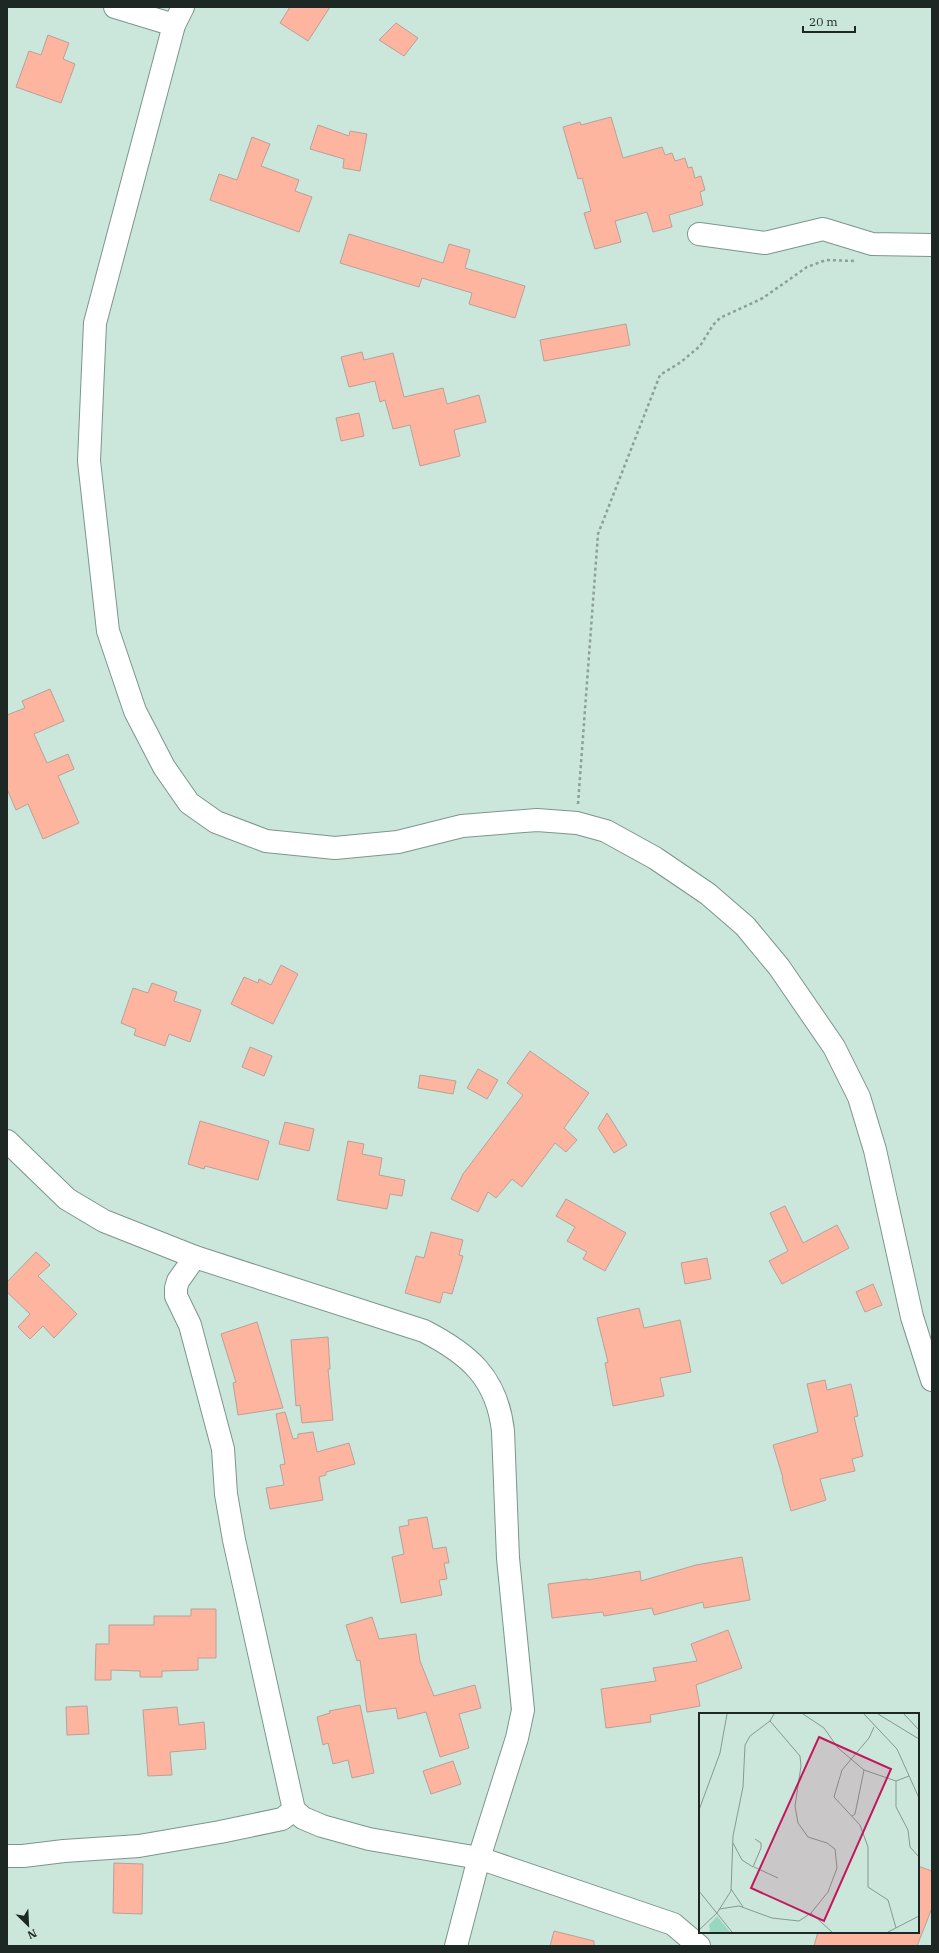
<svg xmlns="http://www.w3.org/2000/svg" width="939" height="1953" font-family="'IBM Plex Serif',serif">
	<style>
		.building { fill: #fdb59f; stroke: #baa099 }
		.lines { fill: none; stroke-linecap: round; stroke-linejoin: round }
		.minor-casing { stroke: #7c968c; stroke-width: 24 }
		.path { stroke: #8ba097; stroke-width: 2.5; stroke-dasharray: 3 3; stroke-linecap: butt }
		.minor { stroke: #fff; stroke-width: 22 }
		.inset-road { fill: none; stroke: #859a91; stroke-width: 1 }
		.view { fill: #c2185b; fill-opacity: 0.15; stroke: #c2185b; stroke-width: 2 }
		.inset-edge { fill: none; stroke: #1d2723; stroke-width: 2 }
	</style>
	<rect width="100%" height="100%" fill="#cbe6db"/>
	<g class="building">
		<polygon points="290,7 330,7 308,41 280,23"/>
		<polygon points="396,23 418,38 404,56 379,40"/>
		<polygon points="48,35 69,43 63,59 75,64 61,103 16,87 29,51 41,55"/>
		<polygon points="611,117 623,158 662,147 665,155 672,153 675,161 685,158 688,168 692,167 695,178 701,176 705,190 700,192 703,205 669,215 672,227 653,232 647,212 615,221 621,242 595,249 584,213 591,211 582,178 578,179 563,127 580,122 581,125"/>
		<polygon points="318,125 349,136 350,131 367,134 360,171 343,168 344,159 310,149"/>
		<polygon points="252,137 270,144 261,166 299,180 295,191 312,197 299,232 210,200 219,174 237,180"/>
		<polygon points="349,234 443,263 449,244 470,250 465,268 525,286 515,318 469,304 472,293 422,278 419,287 340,263"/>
		<polygon points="626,324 630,345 544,361 540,340"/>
		<polygon points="362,352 364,360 393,353 404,397 443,388 447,404 479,395 486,422 454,430 460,456 420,466 410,425 393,429 385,400 380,402 375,381 349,387 341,357"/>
		<polygon points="359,413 364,436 341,441 336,418"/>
		<polygon points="50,689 64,721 34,734 47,763 68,754 74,769 58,776 79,823 43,839 28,804 16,810 7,789 7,715 25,708 22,701"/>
		<polygon points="281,965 298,974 273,1024 231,1004 244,977 258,983 259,979 271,985"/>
		<polygon points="152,983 177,992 174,1001 201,1010 190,1042 169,1034 165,1046 134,1035 136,1029 121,1023 133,988 148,993"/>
		<polygon points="250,1047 272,1056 264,1076 242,1067"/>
		<polygon points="530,1051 589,1093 564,1128 577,1140 566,1152 555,1143 522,1187 512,1179 496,1198 488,1192 478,1212 451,1199 463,1174 523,1095 507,1083"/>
		<polygon points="478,1069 498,1080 487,1099 467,1088"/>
		<polygon points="420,1075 456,1081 453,1094 418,1088"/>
		<polygon points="607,1113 627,1145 614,1153 598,1128"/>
		<polygon points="200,1121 269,1141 258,1180 205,1166 204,1169 188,1164"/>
		<polygon points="285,1122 314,1129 309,1151 279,1144"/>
		<polygon points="348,1141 364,1144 362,1154 382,1158 379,1175 405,1180 402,1196 390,1194 387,1209 337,1200"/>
		<polygon points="566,1199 626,1233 605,1271 583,1259 587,1252 567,1241 575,1227 556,1216"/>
		<polygon points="785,1206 803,1243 837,1225 849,1248 782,1284 769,1261 788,1251 770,1213"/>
		<polygon points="431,1232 463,1240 459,1255 463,1256 452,1294 443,1292 440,1303 405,1293 416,1256 424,1258"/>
		<polygon points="36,1252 50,1265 38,1276 77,1314 54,1338 43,1326 30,1339 18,1327 30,1314 7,1292 7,1282"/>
		<polygon points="707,1258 711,1279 685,1284 681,1263"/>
		<polygon points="873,1284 882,1305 865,1312 856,1292"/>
		<polygon points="639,1308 644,1328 680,1320 691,1372 660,1378 664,1396 613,1406 605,1363 608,1362 597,1318"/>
		<polygon points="257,1322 283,1408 238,1415 233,1383 236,1382 221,1334"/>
		<polygon points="328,1337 330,1369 328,1369 333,1420 302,1423 300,1405 296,1406 291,1340"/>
		<polygon points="825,1380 827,1390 851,1384 858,1416 854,1417 863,1456 852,1459 855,1471 820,1479 826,1500 791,1511 782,1478 783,1478 773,1445 818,1432 807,1384"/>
		<polygon points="285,1412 293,1439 298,1438 298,1434 313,1432 317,1452 349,1443 355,1464 326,1472 326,1475 319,1477 323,1500 270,1509 266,1488 284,1485 280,1465 285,1464 276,1414"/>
		<polygon points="427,1517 433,1549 446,1547 449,1563 444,1563 447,1579 439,1580 442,1595 401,1603 392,1557 404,1554 399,1527 409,1525 408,1520"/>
		<polygon points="742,1557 750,1600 704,1608 703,1602 654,1615 652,1608 604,1616 603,1612 552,1618 548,1584 588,1579 588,1580 640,1571 641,1581 696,1565"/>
		<polygon points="191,1609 216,1609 216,1658 198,1658 198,1670 162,1671 162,1677 140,1677 140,1671 111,1670 111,1680 95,1680 96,1644 109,1644 109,1625 154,1625 154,1616 191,1616"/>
		<polygon points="372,1617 379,1639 416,1634 420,1661 434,1696 475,1685 481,1708 459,1714 469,1748 440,1757 426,1712 398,1719 396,1708 367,1712 360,1660 357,1661 346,1625"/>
		<polygon points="728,1630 742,1668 696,1685 700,1706 650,1715 651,1722 606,1728 601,1689 656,1681 653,1668 697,1661 691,1644"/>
		<polygon points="360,1705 374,1773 352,1778 348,1760 333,1764 328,1743 323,1745 317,1717 330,1713 329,1711"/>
		<polygon points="87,1706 89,1734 67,1735 66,1707"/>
		<polygon points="177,1707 179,1725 204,1722 206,1749 170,1752 172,1775 148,1776 143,1710"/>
		<polygon points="453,1761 461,1784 431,1794 423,1771"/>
		<polygon points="114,1863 143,1864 142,1914 113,1913"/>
		<polygon points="918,1866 932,1871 932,1908 917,1946 814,1946 818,1932 918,1932"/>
		<polygon points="554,1931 594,1941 594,1946 550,1946"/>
	</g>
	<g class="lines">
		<defs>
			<g id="minor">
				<polyline points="115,7 174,25"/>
				<polyline points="183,7 174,25 95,323 89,461 108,631 135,711 164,767 189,803 216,822 266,841 335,848 398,842 462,826 537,820 577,823 606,831 655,858 708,894 745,926 779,967 834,1047 859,1097 875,1150 912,1317 932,1380"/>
				<polyline points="699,234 765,243 823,229 872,244 932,245"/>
				<path d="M7 1141 67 1199 104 1221 195 1257 424 1331C469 1354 497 1378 503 1431L508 1558 523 1710 517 1738 479 1858 456 1946"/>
				<polyline points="195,1257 178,1281 176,1288 176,1296 190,1325 223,1449 226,1494 234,1540 294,1810 303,1818 322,1826 369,1839 479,1858 673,1924 699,1946"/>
				<polyline points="7,1856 23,1856 64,1851 139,1846 220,1832 282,1819 294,1810"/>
			</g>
		</defs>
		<use href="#minor" class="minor-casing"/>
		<polyline class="path" points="578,804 598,534 660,375 681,362 700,346 713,325 720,318 763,298 807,267 826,260 856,261"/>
		<use href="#minor" class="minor"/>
	</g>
	<g transform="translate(699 1713)">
		<rect width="220" height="220" fill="#cbe6db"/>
		<path d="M18 203 31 219H11L10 212Z" fill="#99d8c0"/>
		<path class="inset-road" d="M104 1 125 15 139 35 165 57 156 101 153 103M165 1 198 36 220 85M179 1 220 26M205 1 220 17M175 14 170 25 143 57 135 84 161 112 169 134V174L189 187 197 215M165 57 197 68M197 68V94L209 117 211 134 220 144M197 68 210 63M0 97 21 40 28 1M34 130 43 147 54 154 62 135V130L56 126M55 154 79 165M32 176 44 194M0 178 33 219M20 196 40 193 73 205 100 208 112 200 129 179 138 155 136 136 128 130 109 124 99 110 96 93 102 53 101 43 71 8M112 200 133 219M0 217 18 200 32 178 34 123 44 74 46 32 51 23 71 8 75 1M189 219 220 203"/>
		<path class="view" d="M120 24 192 56 125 208 52 175Z"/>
		<rect width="220" height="220" class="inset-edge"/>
	</g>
	<rect width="939" height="1953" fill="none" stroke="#1d2723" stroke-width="16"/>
	<g transform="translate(28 1925) rotate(156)" stroke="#cbe6db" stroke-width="3" paint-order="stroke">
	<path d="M0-3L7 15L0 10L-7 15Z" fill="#1d2723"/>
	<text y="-6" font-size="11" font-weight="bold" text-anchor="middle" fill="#1d2723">N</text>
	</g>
	<path d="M803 26v6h52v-6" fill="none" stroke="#1d2723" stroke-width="2"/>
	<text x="809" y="26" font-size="12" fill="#1d2723" stroke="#cbe6db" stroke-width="3" paint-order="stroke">20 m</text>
</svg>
